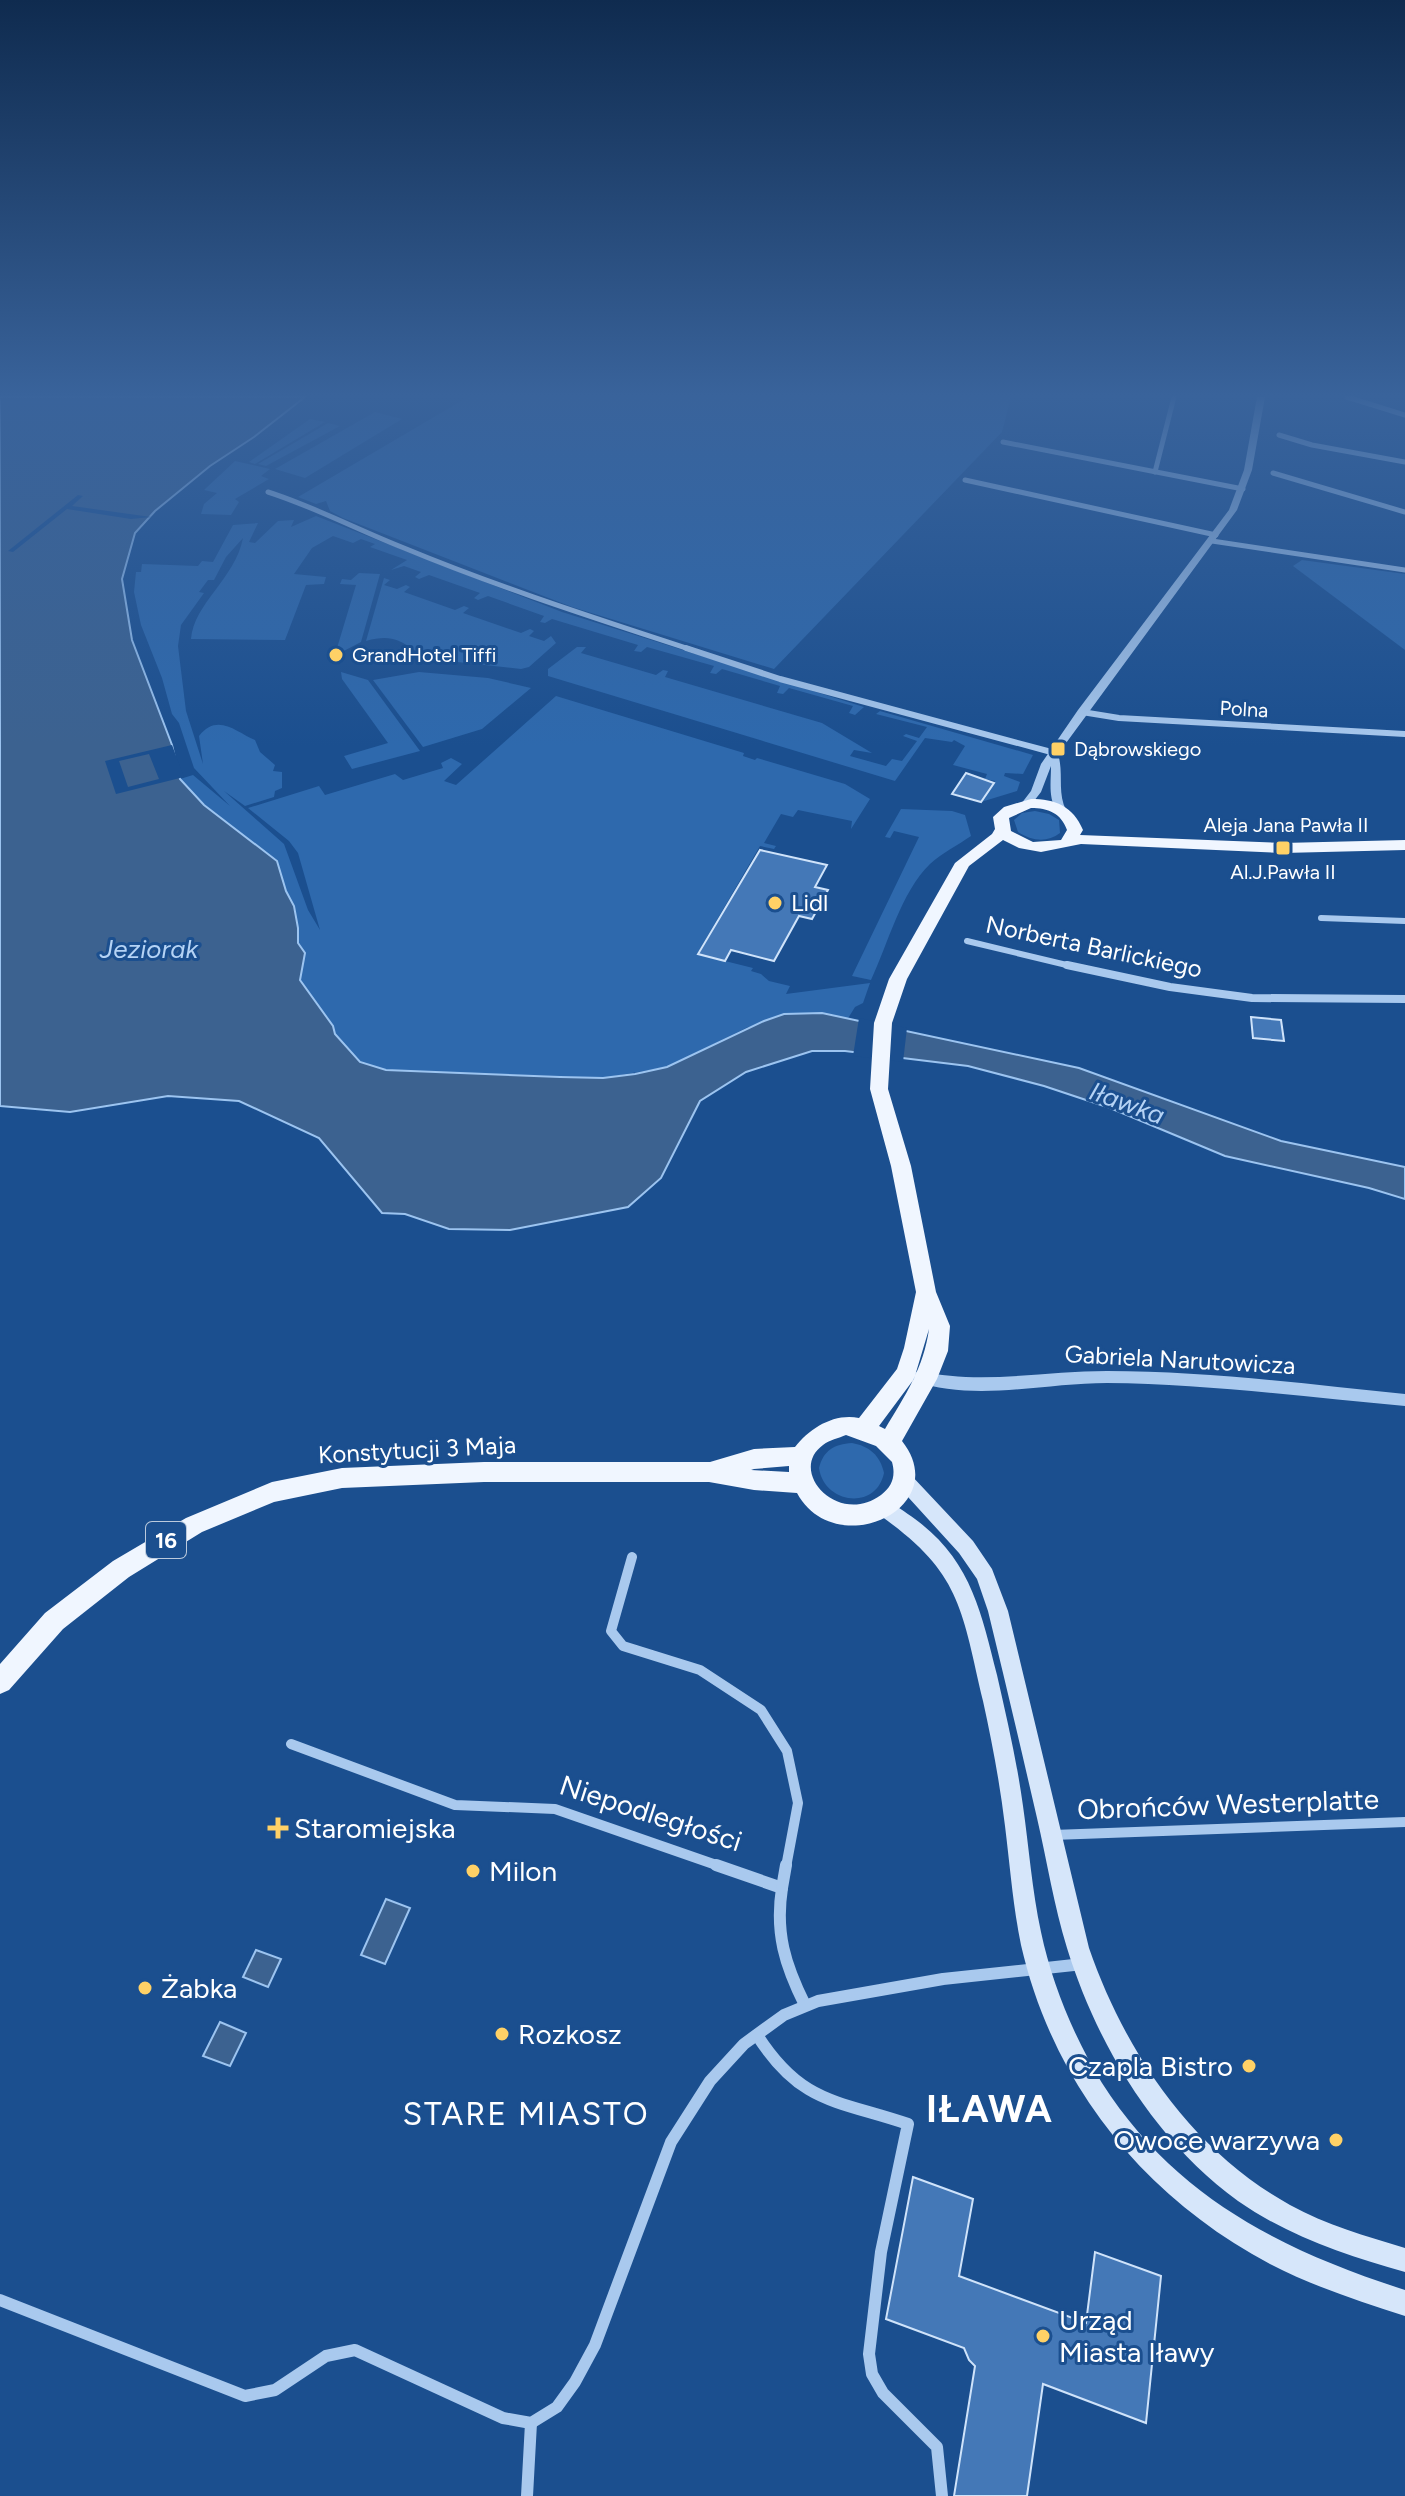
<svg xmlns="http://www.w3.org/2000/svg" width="1405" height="2496" font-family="Figtree,sans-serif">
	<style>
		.green { fill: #2e69ad }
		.water { fill: #3c6290; stroke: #9cc4f0; stroke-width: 2 }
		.pier { fill: #1b4f8f; fill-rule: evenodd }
		.building { fill: #4478b7; stroke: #cfe3fa; stroke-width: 2 }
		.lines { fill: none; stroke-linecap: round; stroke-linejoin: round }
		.minor-far4 { stroke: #a9c9ee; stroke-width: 5 }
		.minor-far3 { stroke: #a9c9ee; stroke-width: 6 }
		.minor-far2 { stroke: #a9c9ee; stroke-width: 8 }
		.minor-far1 { stroke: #a9c9ee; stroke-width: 10 }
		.minor { stroke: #a9c9ee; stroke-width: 12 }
		.tertiary { fill: #a9c9ee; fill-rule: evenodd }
		.secondary { fill: #d6e6fa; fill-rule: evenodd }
		.primary { fill: #f0f6ff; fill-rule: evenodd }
		.poi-dot { fill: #ffd166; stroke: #1b4f8f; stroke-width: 3 }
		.labels { text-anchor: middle; stroke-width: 6; stroke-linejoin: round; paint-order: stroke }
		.far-poi-label { font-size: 20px; fill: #fff; stroke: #1b4f8f; text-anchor: start }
		.far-street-label { font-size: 20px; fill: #fff; stroke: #1b4f8f }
		.shield { fill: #1b4f8f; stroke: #bbcadd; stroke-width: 2 }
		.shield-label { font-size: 22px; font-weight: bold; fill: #fff }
		.poi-label { font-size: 24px; fill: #fff; stroke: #1b4f8f; text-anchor: start }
		.street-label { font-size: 24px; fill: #fff; stroke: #1b4f8f }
		.water-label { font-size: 26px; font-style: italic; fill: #b5d3f5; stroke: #1b4f8f }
		.near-street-label { font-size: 28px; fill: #fff; stroke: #1b4f8f }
		.near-poi-label { font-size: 28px; fill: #fff; stroke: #1b4f8f; text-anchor: start }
		.near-neighbourhood-label { font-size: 32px; letter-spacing: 2px; fill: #fff; stroke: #1b4f8f }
		.near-district-label { font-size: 38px; font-weight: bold; letter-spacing: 2px; fill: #fff; stroke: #1b4f8f }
	</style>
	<rect width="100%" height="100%" fill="#1b4f8f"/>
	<g class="green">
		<polygon points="468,397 1011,397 1002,432 774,669 572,607 343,518 330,511 326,501 316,504 298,497"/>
		<polygon points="375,412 402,419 305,478 275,469"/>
		<polygon points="310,419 325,422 255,464 249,462"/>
		<polygon points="328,423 340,426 266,466 258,464"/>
		<polygon points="235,461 270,469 261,476 269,479 235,499 239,502 231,515 201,514 204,504 217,493 204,490"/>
		<path d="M316 516 562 612 864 707 855 715 849 713 853 706 789 688 783 694 777 693 780 686 722 669 716 674 710 673 714 666 647 647 641 652 634 651 638 645 552 619 545 623 540 622 544 616 488 596 478 600 474 598 480 593 429 575 419 579 415 577 421 572 404 566 391 570 407 560 370 547 375 544 361 539 353 543 333 536 312 548 294 574 326 577 324 584 306 585 285 640 191 639C194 603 235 579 243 538L226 557 214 580H208L199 592 204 593 181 625 178 646 186 711 203 764 199 736C218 712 237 733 255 740L260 752 275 765 273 771 282 772V788L275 791 274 797 245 806 224 791 284 844 308 910 320 930 298 853 289 841 248 808 319 786 325 795 395 774 403 780 443 768 441 763 451 758 462 764 444 781 456 785 556 696 744 753 743 756 755 760 757 758 845 784 870 799 851 829 852 821 798 810 793 817 781 814 764 843 776 846 774 849 760 846 697 954 753 968 751 971 761 974 769 981 790 986 786 994 870 983 863 1003 855 1007 847 1020 840 1016 748 1027 667 1067 603 1078 386 1070 360 1062 335 1034 300 981 228 837 180 779 193 775 230 806 194 768 179 723 172 714 162 678 141 625 134 592 136 572H141L142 564 198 566 202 561 213 562 233 525 258 523 249 542 255 543 278 521 294 520 291 527Z"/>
		<polygon points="1302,560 1405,574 1405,650 1293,566"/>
		<polygon points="359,573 380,574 361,642 338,654 337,648 356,585 340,584 342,579 351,580"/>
		<path d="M384 578 390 580 384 585 397 589 406 585 410 587 404 592 455 610 464 606 469 608 463 613 521 633 530 629 534 631 529 636 544 641 551 636 556 643 529 667 521 669 430 659 432 656C406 653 404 630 366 641Z"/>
		<polygon points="577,647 586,647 581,653 656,675 663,670 668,671 665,677 822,723 872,753 854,750 850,756 886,766 892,759 902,761 917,741 903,736 906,734 919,738 927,727 876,714 880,711 1033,755 1023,774 1005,773 1004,776 1020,782 1017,791 981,802 995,781 985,779 987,774 953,765 965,746 954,740 952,742 925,738 895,781 548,676 548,669"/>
		<polygon points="341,672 368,680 420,751 352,769 344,756 388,743 342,679"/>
		<polygon points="419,672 488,678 531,688 482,729 423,747 373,680"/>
		<path d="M901 809 952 811 965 815 971 836C958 845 942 853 930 864 901 892 888 944 871 980L852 976 919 837 894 831 890 838 885 837Z"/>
		<path d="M1035 811 1049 814 1059 820 1060 833C1047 843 1032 841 1018 832L1014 820 1022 813Z"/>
		<path d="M852 1443C869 1446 880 1455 884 1473 876 1511 824 1504 819 1468 823 1451 834 1444 852 1443Z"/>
	</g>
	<g class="water">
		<polygon points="0,397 305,397 254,437 210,466 155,511 135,533 122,579 132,640 172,745 180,779 204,805 277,861 286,891 294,906 298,928 298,943 305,953 300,980 333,1026 335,1034 360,1062 386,1070 560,1077 603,1078 635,1074 667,1067 764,1021 784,1014 822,1013 1079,1068 1281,1141 1405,1167 1405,1199 1369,1188 1225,1156 1110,1108 1044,1086 968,1066 845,1051 812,1051 746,1072 700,1101 661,1178 628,1207 510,1230 449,1229 405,1214 382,1213 319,1138 239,1101 168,1096 70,1112 0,1106"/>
		<polygon points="386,1899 410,1908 385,1964 361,1955"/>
		<polygon points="256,1950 281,1959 268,1987 243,1977"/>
		<polygon points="220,2022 246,2033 230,2066 203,2056"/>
	</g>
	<g class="pier">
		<polygon points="78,495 83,496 72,506 151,517 131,519 67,509 13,552 8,551"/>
		<path d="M172 745 184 777 116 794 105 761ZM149 754 159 779 128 787 119 761Z"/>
		<polygon points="859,1018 907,1028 903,1062 853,1056"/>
	</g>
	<g class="building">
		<polygon points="966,773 994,783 981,802 952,794"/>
		<polygon points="760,850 827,865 815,887 828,890 812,919 799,916 774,961 731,950 725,961 698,954"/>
		<polygon points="1251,1017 1281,1020 1284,1041 1253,1038"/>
		<polygon points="913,2177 973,2199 959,2276 1086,2323 1095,2252 1161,2276 1146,2423 1043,2384 1027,2496 954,2496 975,2366 969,2360 964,2348 886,2319"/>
	</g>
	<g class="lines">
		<g class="minor-far4">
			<polyline points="1347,397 1405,415"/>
			<polyline points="1279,435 1312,445 1405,462"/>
			<polyline points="1003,442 1243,489"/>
			<polyline points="1155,472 1174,397"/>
			<polyline points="1273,473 1405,512"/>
			<polyline points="965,480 1216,535"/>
			<path d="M268 492C315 507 358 530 404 548 498 587 595 618 692 650"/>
			<polyline points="1212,541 1405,570"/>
		</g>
		<g class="minor-far3">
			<polyline points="686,648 780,679 1055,753"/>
			<polyline points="1082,712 1119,718 1405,734"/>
			<polyline points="1321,918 1405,921"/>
			<polyline points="967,941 1075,967"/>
		</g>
		<polyline class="minor-far2" points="1067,965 1170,987 1252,998 1405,999"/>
		<g class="minor-far1">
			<polyline points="632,1557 611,1631 623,1646 700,1670 761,1710 787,1751 798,1803 786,1867"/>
			<polyline points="291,1744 455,1805 555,1809 722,1867"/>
			<polyline points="1053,1835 1405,1822"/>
		</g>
		<g class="minor">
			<path d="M716 1865 782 1888C775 1933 785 1965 805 2005"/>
			<polyline points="782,1888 786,1865"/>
			<path d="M757 2035C801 2104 837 2100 908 2124L881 2252 869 2354 872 2374 883 2393 937 2447 942 2496"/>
			<polyline points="0,2300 245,2396 275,2390 326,2356 355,2350 503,2418 531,2423 557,2407 575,2382 595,2345 671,2142 710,2081 744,2044 784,2015 818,2001 943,1979 1083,1964"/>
			<polyline points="527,2496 531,2423"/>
		</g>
		<g class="tertiary">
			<path d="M1257 397H1265L1252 470 1237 510 1058 754C1064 773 1057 792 1066 810L1065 812H1057C1048 797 1051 783 1051 766L1041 792 1030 806H1022L1021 804 1031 791 1041 764 1078 710 1229 510 1244 470Z"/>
			<path d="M919 1371C981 1385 1044 1371 1107 1371 1207 1371 1306 1384 1405 1394V1406C1306 1397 1207 1384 1107 1383 1044 1383 975 1402 914 1381L912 1377 914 1373Z"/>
		</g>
		<g class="secondary">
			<path d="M904 1472 910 1474 973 1541 992 1569 1008 1611 1089 1948C1125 2052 1192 2151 1290 2205 1326 2225 1366 2236 1405 2248V2272C1347 2256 1288 2236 1238 2201 1155 2141 1097 2045 1067 1948 1054 1906 1047 1861 1037 1818 1021 1749 1005 1680 988 1611L977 1579 959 1553 898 1486 895 1480 898 1474Z"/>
			<path d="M884 1500C895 1504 905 1512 915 1519 971 1560 981 1612 997 1675 1007 1719 1017 1762 1023 1806 1029 1848 1032 1890 1041 1932 1052 1984 1074 2037 1102 2083 1175 2197 1281 2250 1405 2290V2316C1359 2301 1312 2286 1270 2264 1144 2197 1053 2085 1021 1945 1013 1906 1010 1866 1005 1826 1000 1784 992 1742 983 1701 961 1607 961 1572 878 1514L875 1508 878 1502Z"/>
		</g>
		<path class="primary" d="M1031 799C1055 799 1073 806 1083 830L1080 835 1283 843 1405 840V850L1283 853 1081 844 1041 852 1019 848 1003 840 969 866 907 979 892 1023 888 1089 911 1166 936 1292 950 1326 948 1351 937 1379 902 1441C955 1508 835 1563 797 1493L754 1490 709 1482H484L342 1488 274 1502 202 1532 129 1577 63 1629 9 1690 0 1694V1664L45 1613 113 1561 186 1518 272 1482 342 1468 484 1462H710L754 1449 795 1447C810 1428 834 1413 859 1418L897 1369 904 1348 916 1292 891 1166 870 1089 874 1023 889 979 955 863 992 834 995 829 993 817 1004 807ZM1031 808C1048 808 1061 813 1067 830L1061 840 1033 842 1011 831 1009 818ZM929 1329C924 1367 905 1396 885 1429L879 1426 914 1379ZM846 1435 876 1446 892 1462C896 1476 892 1487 881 1495 838 1527 787 1471 823 1445 829 1440 839 1438 846 1435ZM789 1466V1472L751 1470 754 1469Z"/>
	</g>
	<linearGradient id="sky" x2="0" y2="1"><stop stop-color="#0f2b4f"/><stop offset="0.53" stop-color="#39639b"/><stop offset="1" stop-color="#39639b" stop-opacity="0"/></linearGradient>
	<rect width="1405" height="746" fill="url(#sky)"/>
	<g class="poi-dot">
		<circle cx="336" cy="655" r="8"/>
		<rect x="1050" y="741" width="16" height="16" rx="4"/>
		<rect x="1275" y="840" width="16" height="16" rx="4"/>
		<circle cx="775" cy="903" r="8"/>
		<path d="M274 1816h8v8h8v8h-8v8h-8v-8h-8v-8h8z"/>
		<circle cx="473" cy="1871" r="8"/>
		<circle cx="145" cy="1988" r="8"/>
		<circle cx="502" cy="2034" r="8"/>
		<circle cx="1249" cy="2066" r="8"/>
		<circle cx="1336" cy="2140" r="8"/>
		<circle cx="1043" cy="2336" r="8"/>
	</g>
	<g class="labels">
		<g class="far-poi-label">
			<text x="352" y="662">GrandHotel Tiffi</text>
			<text x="1074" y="756">Dąbrowskiego</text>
			<text x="1283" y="879" text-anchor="middle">Al.J.Pawła II</text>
		</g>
		<g class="far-street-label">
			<text transform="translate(1244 709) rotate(3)" y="7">Polna</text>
			<text x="1286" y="832">Aleja Jana Pawła II</text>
		</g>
		<rect class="shield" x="146" y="1522" width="40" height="36" rx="6"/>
		<g class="shield-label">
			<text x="166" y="1548">16</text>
		</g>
		<g class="poi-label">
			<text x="791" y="911">Lidl</text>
		</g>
		<g class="street-label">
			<text transform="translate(1094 947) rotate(12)" y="8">Norberta Barlickiego</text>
			<text transform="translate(1180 1360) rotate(3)" y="8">Gabriela Narutowicza</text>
			<text transform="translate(417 1450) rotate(-3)" y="8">Konstytucji 3 Maja</text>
		</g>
		<g class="water-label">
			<text x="149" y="958">Jeziorak</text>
			<text transform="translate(1127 1103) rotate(20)" y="9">Iławka</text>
		</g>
		<g class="near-street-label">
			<text transform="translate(1228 1804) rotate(-2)" y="10">Obrońców Westerplatte</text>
			<text transform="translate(651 1813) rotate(18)" y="10">Niepodległości</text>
		</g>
		<g class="near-poi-label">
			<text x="294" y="1838">Staromiejska</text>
			<text x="489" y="1881">Milon</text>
			<text x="161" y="1998">Żabka</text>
			<text x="518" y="2044">Rozkosz</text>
			<text x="1233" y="2076" text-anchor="end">Czapla Bistro</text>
			<text x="1320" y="2150" text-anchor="end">Owoce warzywa</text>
			<text x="1059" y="2330">Urząd<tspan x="1059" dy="32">Miasta Iławy</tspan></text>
		</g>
		<g class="near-neighbourhood-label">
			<text x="526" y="2125">STARE MIASTO</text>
		</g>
		<g class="near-district-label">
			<text x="990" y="2122">IŁAWA</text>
		</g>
	</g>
</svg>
